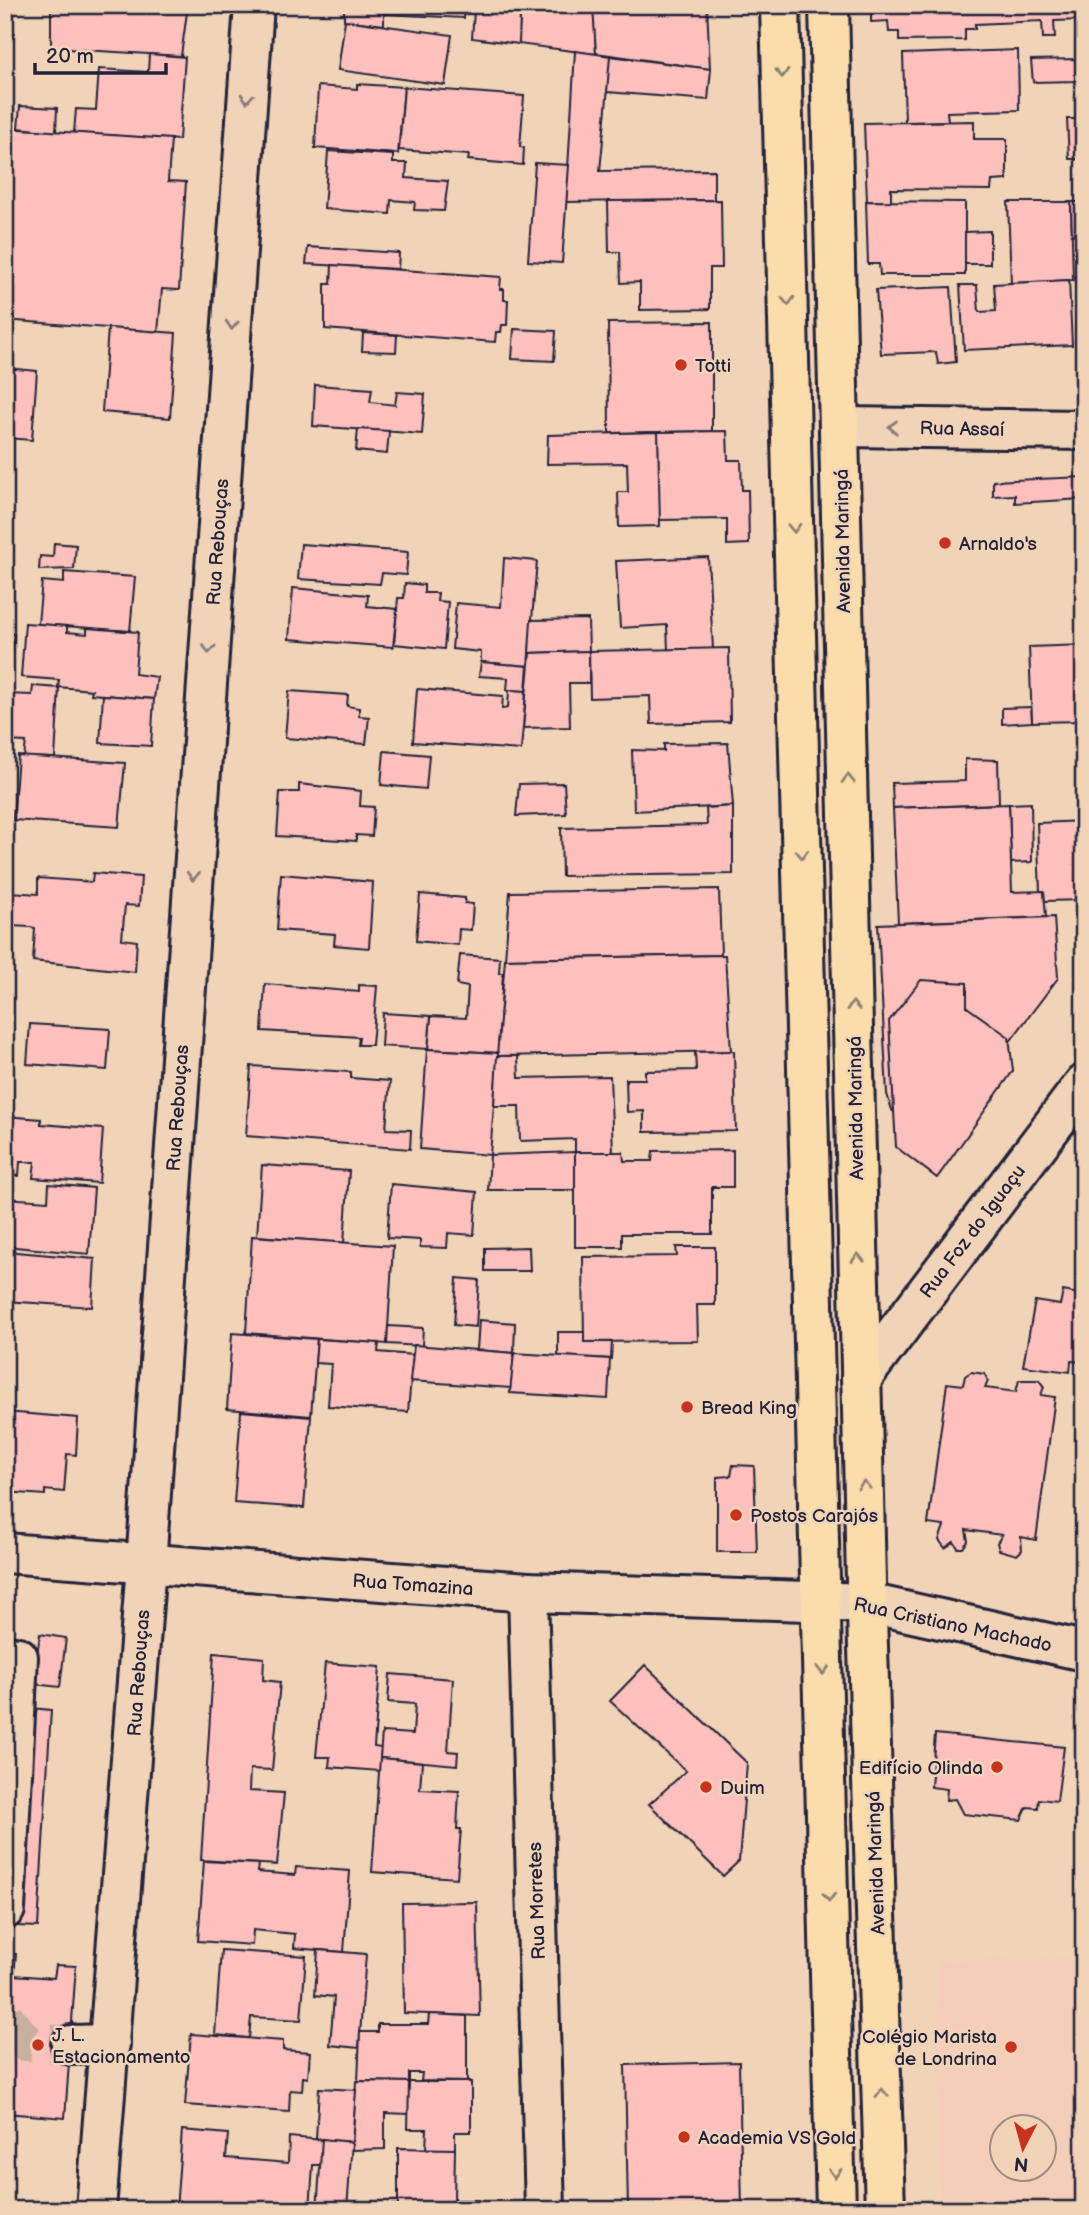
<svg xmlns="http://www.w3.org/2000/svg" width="1089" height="2215" font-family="'Balsamiq Sans',sans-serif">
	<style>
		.built { fill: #f5ceb9; fill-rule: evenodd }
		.building { fill: #fdc0bc; stroke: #22223b; stroke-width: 2 }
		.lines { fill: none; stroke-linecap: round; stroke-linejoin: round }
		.minor-tunnel { stroke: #c8b09f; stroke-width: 38; stroke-dasharray: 38 19; stroke-linecap: butt }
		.minor-casing { stroke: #22223b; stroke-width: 44 }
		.major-casing { stroke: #22223b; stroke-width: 44 }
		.minor { stroke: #f1d4b8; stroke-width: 38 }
		.major { stroke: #faddab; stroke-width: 38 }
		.oneway { stroke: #8e8073 }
		.oneway2 { stroke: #8a7b7a }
		.poi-dot { fill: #c8321e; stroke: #f1d4b8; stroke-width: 2.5 }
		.labels { text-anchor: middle; stroke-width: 5; stroke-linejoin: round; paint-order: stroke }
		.poi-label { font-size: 19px; fill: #22223b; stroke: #f1d4b8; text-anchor: start }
		.street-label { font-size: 19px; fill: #22223b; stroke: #f1d4b8 }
	</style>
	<rect width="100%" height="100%" fill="#f1d4b8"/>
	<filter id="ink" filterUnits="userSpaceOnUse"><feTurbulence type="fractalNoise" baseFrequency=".0143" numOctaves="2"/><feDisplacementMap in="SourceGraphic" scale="14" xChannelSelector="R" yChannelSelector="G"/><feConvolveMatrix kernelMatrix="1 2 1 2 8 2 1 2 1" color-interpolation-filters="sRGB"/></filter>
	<g filter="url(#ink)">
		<path class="built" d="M1072 1958 1084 1967V2210H940L937 1960ZM1002 2128H1044V2170H1002Z"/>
		<g class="building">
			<polygon points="51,5 188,5 181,56 51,48"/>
			<polygon points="344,5 465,5 464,18 384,14 384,25 344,20"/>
			<polygon points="521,5 594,5 596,54 518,44"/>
			<polygon points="593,5 707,5 710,69 596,53"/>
			<polygon points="871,5 1084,5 1084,20 1054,21 1055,38 1043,38 1042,21 975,24 975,29 965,29 965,40 899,41 899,32 889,32 888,21 871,22"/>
			<polygon points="474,11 520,13 519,44 472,38"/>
			<polygon points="345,20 452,35 445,85 338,70"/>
			<polygon points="1018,50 1019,110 947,112 948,121 905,122 903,54"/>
			<polygon points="575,51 611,56 600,171 714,170 714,200 566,202"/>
			<polygon points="149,54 185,57 179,140 74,133 76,109 96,110 99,69 148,72"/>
			<polygon points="610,56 711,69 708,100 607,92"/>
			<polygon points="1077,59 1077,81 1033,82 1031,60"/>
			<polygon points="357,84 404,87 398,154 315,148 318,86 357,89"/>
			<polygon points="404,87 524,96 520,147 524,148 523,165 468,160 469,155 399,150"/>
			<polygon points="20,106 57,108 56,132 18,128"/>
			<polygon points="5,107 14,107 13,129 5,128"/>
			<polygon points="1067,119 1084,119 1084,159 1069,159"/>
			<polygon points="974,121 974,139 1007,139 1007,180 992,181 991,190 891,189 891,202 867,201 864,123"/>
			<polygon points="5,128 171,139 168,181 186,182 179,290 162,289 158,332 5,320"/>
			<polygon points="328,151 393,155 393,163 407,163 406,178 448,181 444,211 414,210 415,202 391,200 390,214 324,209"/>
			<polygon points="535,163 569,165 562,263 528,261"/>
			<polygon points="721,200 722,268 710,268 710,309 640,310 640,282 621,283 620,252 609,252 608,201"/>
			<polygon points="866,201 965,202 965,275 880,275 879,264 868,264"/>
			<polygon points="1008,202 1071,202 1073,280 1011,283"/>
			<polygon points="1071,202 1084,202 1084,297 1081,234 1072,235"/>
			<polygon points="990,231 990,264 965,264 965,232"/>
			<polygon points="308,247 399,253 398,269 306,264"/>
			<polygon points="332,265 501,277 500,289 504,289 504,300 508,300 507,325 502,325 501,332 496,332 495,342 325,329 325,284 331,284"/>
			<polygon points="1069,280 1072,345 964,350 960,285 977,285 979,312 996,311 994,284"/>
			<polygon points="951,287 956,362 938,364 936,352 881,354 876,290"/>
			<polygon points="712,322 712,431 609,433 608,323"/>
			<polygon points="108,328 176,333 170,418 102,412"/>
			<polygon points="514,329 556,331 554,361 512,359"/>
			<polygon points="363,333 397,335 396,352 362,351"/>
			<polygon points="5,368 37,371 32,440 5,438"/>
			<polygon points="315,385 372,389 370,402 395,405 397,392 425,394 422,434 313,426"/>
			<polygon points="358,429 389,431 387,454 356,451"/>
			<polygon points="727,431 728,460 741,460 742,490 748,490 749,544 727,545 727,519 659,520 658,432"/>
			<polygon points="658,432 660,526 619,527 618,492 628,492 627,463 547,464 548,435"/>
			<polygon points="1084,477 1084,499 1015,503 1015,495 993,496 993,481"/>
			<polygon points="54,543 76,545 74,569 39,570 40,556 53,557"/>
			<polygon points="301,544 408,552 406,575 382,573 380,584 298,579"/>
			<polygon points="708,557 713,649 668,650 667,625 620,628 616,561"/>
			<polygon points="504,558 537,561 528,666 481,662 481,652 452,649 456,603 501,607"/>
			<polygon points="64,572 135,577 130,631 38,624 42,581 64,583"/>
			<polygon points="405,583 424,585 424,593 438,593 437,601 448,602 444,649 394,644 398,598 404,598"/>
			<polygon points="293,588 368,595 367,606 397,609 393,647 289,639"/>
			<polygon points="588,619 589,651 529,653 531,620"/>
			<polygon points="25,623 67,626 67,632 87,634 87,628 138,632 135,674 157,677 154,699 91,694 92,690 58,687 59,680 21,677"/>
			<polygon points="5,633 14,634 9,689 5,689"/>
			<polygon points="1084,645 1084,721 1032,722 1029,647"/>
			<polygon points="729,648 730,722 651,724 650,696 590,698 589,651"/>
			<polygon points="589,651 589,683 569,683 570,727 523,728 530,653"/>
			<polygon points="481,662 528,666 526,691 507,690 508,678 479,676"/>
			<polygon points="33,686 59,688 55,758 24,757 26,742 5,741 5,694 32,695"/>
			<polygon points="417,689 503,696 502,709 508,708 509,690 526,691 521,750 413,742"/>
			<polygon points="289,691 348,695 347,706 359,708 359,716 369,717 366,744 285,738"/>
			<polygon points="103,695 154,699 151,746 100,743"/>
			<polygon points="1031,707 1032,722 1002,724 1002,708"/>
			<polygon points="728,743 733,806 634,811 632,750 664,751 664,744"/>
			<polygon points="384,751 429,755 426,789 381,785"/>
			<polygon points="18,756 125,763 119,827 13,820"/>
			<polygon points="965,759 998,760 999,804 893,808 892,783 965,781"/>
			<polygon points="564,783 566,814 516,816 519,784"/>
			<polygon points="299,784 361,791 360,806 374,807 372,836 356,835 356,841 277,836 280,792 299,792"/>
			<polygon points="1031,803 1032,862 1011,863 1009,804"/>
			<polygon points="1009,804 1012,892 1044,891 1046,917 898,923 893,808"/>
			<polygon points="733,806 733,874 562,876 561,828 707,825 706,808"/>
			<polygon points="1084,821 1084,900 1045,901 1044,891 1040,891 1037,823"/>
			<polygon points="93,873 141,877 139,906 125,905 122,939 137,941 135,972 33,961 35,928 30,927 11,926 8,960 5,959 5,875 12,876 11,892 38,894 38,878 92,882"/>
			<polygon points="281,874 373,882 369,948 334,945 335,934 277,930"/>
			<polygon points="719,889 721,955 505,959 510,892"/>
			<polygon points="420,894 465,898 465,903 473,904 471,930 459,929 458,945 416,941"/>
			<polygon points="1054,917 1058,978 950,1121 926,1129 903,1122 892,1110 887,1094 878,924"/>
			<polygon points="460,955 500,958 499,973 503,973 498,1053 428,1049 431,1016 466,1018 468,987 457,985"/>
			<polygon points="725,955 731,1051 497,1056 505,959"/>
			<polygon points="921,980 967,983 967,1007 1009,1037 1013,1071 937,1178 896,1147 889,1021"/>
			<polygon points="265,984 359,992 359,985 377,986 372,1045 358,1045 359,1037 262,1031"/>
			<polygon points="383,1013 431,1016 428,1049 381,1046"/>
			<polygon points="30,1024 110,1029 107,1070 27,1064"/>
			<polygon points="427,1049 498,1053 490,1155 420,1149"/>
			<polygon points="734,1051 736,1131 644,1132 644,1111 627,1112 626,1079 645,1079 645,1071 696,1070 695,1052"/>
			<polygon points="497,1056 518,1056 519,1078 610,1076 613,1152 575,1152 575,1139 520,1141 519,1106 494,1106"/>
			<polygon points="251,1066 351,1072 351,1078 390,1081 386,1129 411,1130 410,1149 246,1136"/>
			<polygon points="5,1116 41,1119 41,1124 103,1129 99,1183 33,1178 35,1162 20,1162 19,1176 5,1175"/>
			<polygon points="733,1150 733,1187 712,1187 712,1234 622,1234 622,1247 575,1247 575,1152 623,1152 624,1161 652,1161 653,1151"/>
			<polygon points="575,1152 575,1190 488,1190 490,1155"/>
			<polygon points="262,1165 349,1171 344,1243 257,1236"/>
			<polygon points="49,1184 94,1188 89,1254 5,1246 5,1198 48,1201"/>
			<polygon points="391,1184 477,1192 474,1235 448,1233 447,1248 420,1247 420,1240 387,1238"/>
			<polygon points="252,1236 393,1246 387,1344 246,1333"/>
			<polygon points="529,1247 530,1271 485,1271 485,1248"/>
			<polygon points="676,1247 715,1247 715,1305 697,1305 698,1341 584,1342 583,1257 677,1256"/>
			<polygon points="5,1251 95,1259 92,1307 5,1301"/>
			<polygon points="457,1278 479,1280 476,1327 454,1325"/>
			<polygon points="1063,1291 1084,1295 1084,1362 1071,1361 1070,1372 1023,1366 1035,1301 1060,1305"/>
			<polygon points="479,1320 515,1323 514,1353 477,1350"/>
			<polygon points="388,1326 423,1328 422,1346 387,1344"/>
			<polygon points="558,1332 584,1332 584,1342 612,1342 611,1359 558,1356"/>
			<polygon points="232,1333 317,1339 311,1416 227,1409"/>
			<polygon points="317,1339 379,1343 378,1352 413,1355 408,1412 328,1406 331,1364 315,1363"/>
			<polygon points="414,1345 514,1353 511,1388 410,1381"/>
			<polygon points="514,1353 610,1359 608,1399 510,1393"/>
			<polygon points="971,1372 985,1374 988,1381 985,1388 1016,1392 1019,1380 1039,1380 1044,1387 1041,1395 1055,1397 1036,1540 1021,1537 1022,1550 1017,1555 999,1550 997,1543 1002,1535 966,1530 968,1541 963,1548 958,1548 954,1542 945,1548 939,1540 944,1526 928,1524 947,1383 963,1385 965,1376"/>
			<polygon points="241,1411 311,1417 304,1508 234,1503"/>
			<polygon points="5,1412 78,1418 76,1455 67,1454 64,1492 45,1490 45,1495 5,1492"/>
			<polygon points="733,1465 754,1466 757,1552 717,1552 717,1477 731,1476"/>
			<polygon points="40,1634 66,1638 60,1687 33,1684"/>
			<polygon points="214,1653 264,1658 263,1680 280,1682 272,1770 250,1769 249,1791 284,1793 277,1865 201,1860"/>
			<polygon points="325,1663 380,1667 374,1747 381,1748 380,1771 329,1767 330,1757 316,1757"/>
			<polygon points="645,1665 747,1763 739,1861 723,1876 649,1804 686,1771 610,1701"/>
			<polygon points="390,1674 453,1679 448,1751 458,1752 457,1765 380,1758 382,1732 413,1734 415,1704 388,1702"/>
			<polygon points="31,1708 51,1710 38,1927 18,1926"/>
			<polygon points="935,1734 1064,1747 1057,1801 1039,1799 1038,1808 1027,1807 1021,1820 963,1814 955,1799 946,1800 947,1789 931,1787"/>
			<polygon points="380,1758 422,1762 420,1789 459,1791 457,1829 461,1829 457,1878 372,1872"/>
			<polygon points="204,1861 258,1864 257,1872 295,1875 296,1867 350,1871 344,1952 294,1948 295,1934 253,1930 252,1945 198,1941"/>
			<polygon points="477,1902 480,2016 404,2013 402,1903"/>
			<polygon points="221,1950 306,1956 301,2020 251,2017 249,2038 215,2035"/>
			<polygon points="318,1950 366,1954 359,2048 330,2045 334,1997 315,1995"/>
			<polygon points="5,1953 16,1954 14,1975 54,1978 56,1965 76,1966 65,2118 5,2113"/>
			<polygon points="429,2014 467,2016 467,2082 421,2081 422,2073 409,2073 409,2082 358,2081 360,2032 378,2032 378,2024 428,2024"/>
			<polygon points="191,2034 283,2041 283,2050 310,2052 308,2078 303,2077 302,2091 290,2090 289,2112 185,2105"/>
			<polygon points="739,2062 742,2210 628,2210 625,2065"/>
			<polygon points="356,2081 409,2082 409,2114 385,2113 385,2149 352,2150"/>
			<polygon points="409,2082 471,2082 471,2132 455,2132 455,2150 426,2149 427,2129 408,2129"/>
			<polygon points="319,2088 356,2090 352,2142 316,2139"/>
			<polygon points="182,2130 228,2134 226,2158 288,2163 289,2137 323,2140 321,2165 313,2165 310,2210 176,2210"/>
			<polygon points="322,2139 352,2142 347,2210 317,2210"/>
			<polygon points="398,2148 455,2149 454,2200 478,2200 478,2210 391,2210 392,2205 398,2205"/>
		</g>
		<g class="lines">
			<polyline class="minor-tunnel" points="5,2018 25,2042 71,2045"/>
			<defs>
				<g id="minor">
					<polyline points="840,427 1084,430"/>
					<polyline points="861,1379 1084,1084"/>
					<polyline points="5,1553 528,1592 868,1603 1084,1651"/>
					<polyline points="528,1592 545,2210"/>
					<polyline points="5,1656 18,1657 5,1909"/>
					<polyline points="71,2045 110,2044"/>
					<polyline points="96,2210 146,1565 254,5"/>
				</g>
				<g id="major">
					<polyline points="780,5 836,2210"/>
					<polyline points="829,5 866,1581 885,2210"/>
				</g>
			</defs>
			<use href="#minor" class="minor-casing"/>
			<use href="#major" class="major-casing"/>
			<use href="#minor" class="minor"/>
			<use href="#major" class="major"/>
		</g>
		<defs><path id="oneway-chevron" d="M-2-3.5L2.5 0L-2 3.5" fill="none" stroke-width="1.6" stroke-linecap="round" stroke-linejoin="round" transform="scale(1.75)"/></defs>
		<g class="oneway">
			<use href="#oneway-chevron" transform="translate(782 73) rotate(88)"/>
			<use href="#oneway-chevron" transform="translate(788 301) rotate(88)"/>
			<use href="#oneway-chevron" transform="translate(794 528) rotate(88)"/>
			<use href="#oneway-chevron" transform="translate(848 779) rotate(-91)"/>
			<use href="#oneway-chevron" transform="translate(802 854) rotate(88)"/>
			<use href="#oneway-chevron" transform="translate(853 1006) rotate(-91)"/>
			<use href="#oneway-chevron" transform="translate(858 1258) rotate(-91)"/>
			<use href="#oneway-chevron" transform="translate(864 1485) rotate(-91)"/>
			<use href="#oneway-chevron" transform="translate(823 1670) rotate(89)"/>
			<use href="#oneway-chevron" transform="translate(829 1897) rotate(89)"/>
			<use href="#oneway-chevron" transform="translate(882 2093) rotate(-92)"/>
			<use href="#oneway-chevron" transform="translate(835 2173) rotate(89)"/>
		</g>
		<g class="oneway2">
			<use href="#oneway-chevron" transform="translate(247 98) rotate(94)"/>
			<use href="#oneway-chevron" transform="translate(232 325) rotate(94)"/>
			<use href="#oneway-chevron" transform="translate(893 427) rotate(-179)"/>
			<use href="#oneway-chevron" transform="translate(209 649) rotate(94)"/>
			<use href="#oneway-chevron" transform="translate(193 876) rotate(94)"/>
		</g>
	</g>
	<g class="poi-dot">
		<circle cx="681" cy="365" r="7"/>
		<circle cx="945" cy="543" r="7"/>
		<circle cx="687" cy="1407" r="7"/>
		<circle cx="736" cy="1515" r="7"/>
		<circle cx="997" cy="1767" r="7"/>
		<circle cx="706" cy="1787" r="7"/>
		<circle cx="38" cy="2045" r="7"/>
		<circle cx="1011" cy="2047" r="7"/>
		<circle cx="684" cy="2137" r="7"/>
	</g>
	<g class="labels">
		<g class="poi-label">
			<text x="695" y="372">Totti</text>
			<text x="959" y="550">Arnaldo's</text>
			<text x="701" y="1414">Bread King</text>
			<text x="750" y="1522">Postos Carajós</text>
			<text x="983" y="1774" text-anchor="end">Edifício Olinda</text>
			<text x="720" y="1794">Duim</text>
			<text x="52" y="2041">J. L.<tspan x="52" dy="22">Estacionamento</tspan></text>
			<text x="997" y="2043" text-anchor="end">Colégio Marista<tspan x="997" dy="22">de Londrina</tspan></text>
			<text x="698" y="2144">Academia VS Gold</text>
		</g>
		<g class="street-label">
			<text transform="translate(962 428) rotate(1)" y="7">Rua Assaí</text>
			<text transform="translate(842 541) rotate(-91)" y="7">Avenida Maringá</text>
			<text transform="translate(217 542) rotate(-86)" y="7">Rua Rebouças</text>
			<text transform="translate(177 1108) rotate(-86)" y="7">Rua Rebouças</text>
			<text transform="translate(855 1108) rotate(-91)" y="7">Avenida Maringá</text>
			<text transform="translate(972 1231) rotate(-53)" y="7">Rua Foz do Iguaçu</text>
			<text transform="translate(413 1584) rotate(4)" y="7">Rua Tomazina</text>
			<text transform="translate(953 1624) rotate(12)" y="7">Rua Cristiano Machado</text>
			<text transform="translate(138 1673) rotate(-86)" y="7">Rua Rebouças</text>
			<text transform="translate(875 1863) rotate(-92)" y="7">Avenida Maringá</text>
			<text transform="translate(536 1901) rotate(-92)" y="7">Rua Morretes</text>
		</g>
	</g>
	<rect width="1089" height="2215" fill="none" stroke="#f1d4b8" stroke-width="28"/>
	<rect x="14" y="14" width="1061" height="2187" fill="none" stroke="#22223b" stroke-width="2.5" filter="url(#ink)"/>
	<g transform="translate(1023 2148) rotate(186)"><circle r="33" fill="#f1d4b8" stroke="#9e8d86" stroke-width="2"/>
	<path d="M0-5L12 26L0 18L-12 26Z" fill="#c8321e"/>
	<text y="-10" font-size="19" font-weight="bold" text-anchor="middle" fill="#22223b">N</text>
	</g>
	<path d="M35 63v10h131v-10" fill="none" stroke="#22223b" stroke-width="3.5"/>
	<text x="46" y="63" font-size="21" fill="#22223b" stroke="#f1d4b8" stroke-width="5" paint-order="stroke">20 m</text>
</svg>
